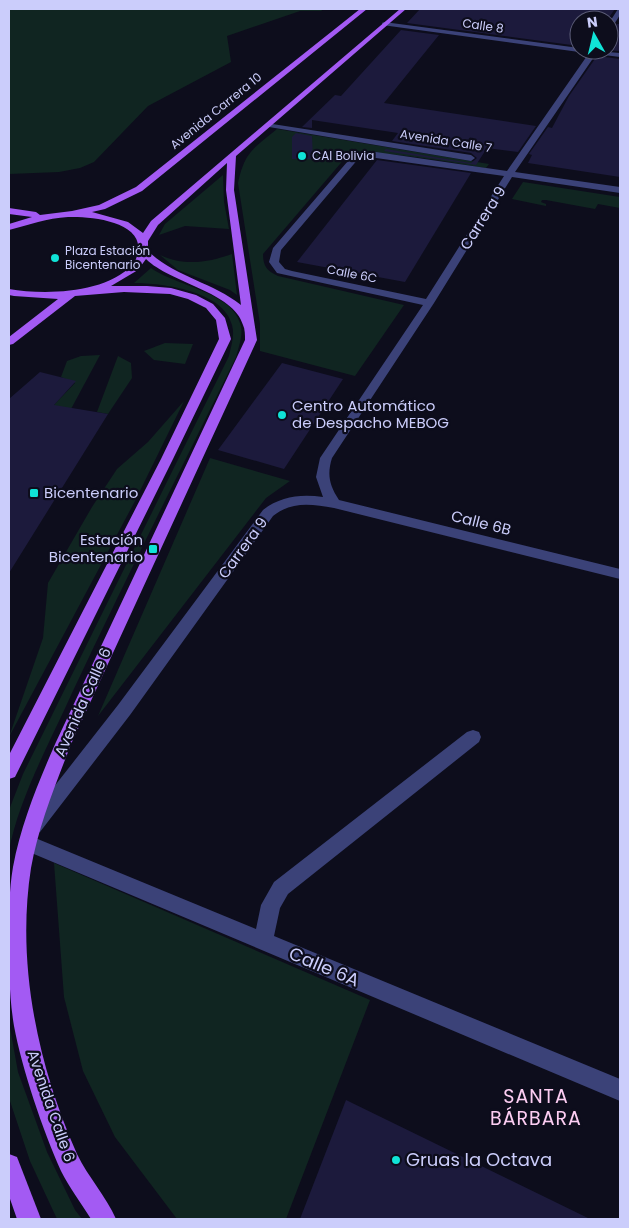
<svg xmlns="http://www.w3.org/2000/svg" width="629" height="1228" font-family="Poppins,sans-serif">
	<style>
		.green { fill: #102521 }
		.building { fill: #1c1a3c }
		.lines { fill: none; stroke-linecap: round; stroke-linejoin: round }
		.minor { fill: #3b4278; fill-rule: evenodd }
		.major { fill: #a35af3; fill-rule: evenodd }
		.poi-dot { fill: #10e3d7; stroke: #0d0d1c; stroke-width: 2 }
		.labels { text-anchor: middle; stroke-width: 4.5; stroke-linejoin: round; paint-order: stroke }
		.far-street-label { font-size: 12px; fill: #cbcdfb; stroke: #0d0d1c }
		.far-poi-label { font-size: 12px; fill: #cbcdfb; stroke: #0d0d1c; text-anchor: start }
		.street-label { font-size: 15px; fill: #cbcdfb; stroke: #0d0d1c }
		.poi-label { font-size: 15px; fill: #cbcdfb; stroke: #0d0d1c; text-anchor: start }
		.near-street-label { font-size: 18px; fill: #cbcdfb; stroke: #0d0d1c }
		.near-poi-label { font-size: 18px; fill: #cbcdfb; stroke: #0d0d1c; text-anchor: start }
		.near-neighbourhood-label { font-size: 19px; letter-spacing: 1px; fill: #fccdf2; stroke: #0d0d1c }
	</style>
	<rect width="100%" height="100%" fill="#0d0d1c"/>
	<g class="green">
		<polygon points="9,9 324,9 321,11 300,11 227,36 231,62 148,106 94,162 80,168 59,172 9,174"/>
		<path d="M277 129 489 164 486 168C458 164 368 146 346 157L263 254C263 266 267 271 278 276L404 305 355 376 260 351V324L238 183C245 151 253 149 277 129Z"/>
		<polygon points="223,175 224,202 229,229 185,226 159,235 165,224"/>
		<polygon points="523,182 620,197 620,208 598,204 595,209 546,200 542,200 541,202 546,204 546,206 512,199"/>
		<path d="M232 254 237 295 230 290 178 270 160 255C184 266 207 263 232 254Z"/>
		<path d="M151 268C176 286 231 292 240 323 244 333 239 346 236 357 181 469 125 580 72 693 51 740 18 800 9 851V810L23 774 229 356C231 346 235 336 232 325 224 291 162 283 134 283Z"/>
		<polygon points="165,343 193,344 185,364 154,360 144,351"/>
		<polygon points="100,355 71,409 53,406 75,383 61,377 67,361 81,356"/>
		<polygon points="118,356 131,363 132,378 108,414 97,412"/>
		<polygon points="184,401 135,501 9,737 43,638 48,583 92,507 117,469 148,442"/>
		<polygon points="210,458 290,481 266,498 98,716"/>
		<polygon points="54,863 370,1000 286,1219 177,1219 115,1137 83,1071 64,997"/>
		<polygon points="9,1022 18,1072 47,1152 75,1210 82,1219 57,1219 30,1161 9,1098"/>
	</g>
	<g class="building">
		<polygon points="420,9 615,9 607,20 579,20 579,46 407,23"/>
		<polygon points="617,24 620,24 620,51 606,50 609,50 609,32"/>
		<polygon points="401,30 439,35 384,103 536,126 518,152 487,148 476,165 384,151 386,149 471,163 477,158 471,153 392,141 398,133 312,120 312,128 302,127 335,95 341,96"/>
		<polygon points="597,56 620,59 620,177 528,163 532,155 529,154 548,127 552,128 569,96"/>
		<polygon points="296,133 312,136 313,159 292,159 292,137"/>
		<polygon points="377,160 471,173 405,282 297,262"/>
		<polygon points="282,363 343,379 284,469 218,450"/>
		<polygon points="40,372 76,381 54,405 108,414 9,573 9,399"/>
		<polygon points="346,1100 590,1219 300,1219"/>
	</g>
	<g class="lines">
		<g class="minor">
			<polygon points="618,9 620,9 620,15 611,29 609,30 609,23"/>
			<polygon points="384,22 579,48 579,50 582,50 579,52 382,25 382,23"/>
			<path d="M583 50 620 53V57L596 54 515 172 620 187V193L512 177 434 303 332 458C327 474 329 485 339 500L620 569V579L334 508C311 504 292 501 273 516L130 715 40 832 34 834 28 832 25 826 28 820 118 705 263 510C281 496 301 494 323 497L316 477 320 458 423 305 277 273 269 262 273 248 354 154 376 152 507 171 589 53 584 52ZM359 158H376L504 176 426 299 292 271 285 269 279 262 281 250Z"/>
			<polygon points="266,123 471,155 475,158 471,161 269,127 266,127"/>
			<polygon points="473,730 479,732 481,737 479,742 288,894 280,908 274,936 620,1079 620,1101 22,849 19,843 22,837 28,835 256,929 261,905 274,882 467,732"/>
		</g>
		<g class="major">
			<path d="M360 9H367L142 191 105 209 92 212 128 222 143 233 151 221 400 9H406L236 156 234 190 257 340 72 742C56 783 39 824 31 868 16 964 38 1066 77 1154 88 1177 106 1196 116 1219H91C81 1203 69 1187 61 1171 43 1131 22 1069 14 1026 9 996 9 966 9 936 9 913 9 890 13 867 21 824 38 783 56 742L245 340C245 335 245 329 243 325 234 292 170 283 146 259L138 270 111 286H147L171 288 196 295 213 304 225 318 231 339 173 459 15 777 9 779V755L161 459 219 339 216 320 206 308 188 299 170 294 124 292 75 296 13 344 9 345V337L58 299 14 296 9 295V289C44 295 105 294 132 265 136 261 137 257 138 251 143 221 89 216 68 217 47 218 29 225 9 230V224L32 217 9 214V208L36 212 40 215 72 211 99 205 136 187ZM227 163 226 190 241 305C212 282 175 277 148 251V241L158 225Z"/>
			<polygon points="9,1154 17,1157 41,1219 17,1219 9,1196"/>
		</g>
	</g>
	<g class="poi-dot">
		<circle cx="302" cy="156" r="5"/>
		<circle cx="55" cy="258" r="5"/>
		<circle cx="282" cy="415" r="5"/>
		<rect x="29" y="488" width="10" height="10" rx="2.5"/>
		<rect x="148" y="544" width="10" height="10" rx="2.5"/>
		<circle cx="396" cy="1160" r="5"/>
	</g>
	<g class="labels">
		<g class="far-street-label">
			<text transform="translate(483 26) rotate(8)" y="4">Calle 8</text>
			<text transform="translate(216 111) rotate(-39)" y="4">Avenida Carrera 10</text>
			<text transform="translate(446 141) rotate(9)" y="4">Avenida Calle 7</text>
			<text transform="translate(352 274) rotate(11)" y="4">Calle 6C</text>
		</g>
		<g class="far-poi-label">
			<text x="312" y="160">CAI Bolivia</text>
			<text x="65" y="255">Plaza Estación<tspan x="65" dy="14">Bicentenario</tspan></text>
		</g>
		<g class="street-label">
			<text transform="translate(483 218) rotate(-58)" y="5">Carrera 9</text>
			<text transform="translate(481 523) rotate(14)" y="5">Calle 6B</text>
			<text transform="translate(243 548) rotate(-54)" y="5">Carrera 9</text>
			<text transform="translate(83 702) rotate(-66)" y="5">Avenida Calle 6</text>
			<text transform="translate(51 1106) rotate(71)" y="5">Avenida Calle 6</text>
		</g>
		<g class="poi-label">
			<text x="292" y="411">Centro Automático<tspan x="292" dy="17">de Despacho MEBOG</tspan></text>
			<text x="44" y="498">Bicentenario</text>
			<text x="143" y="545" text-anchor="end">Estación<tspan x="143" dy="17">Bicentenario</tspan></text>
		</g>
		<g class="near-street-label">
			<text transform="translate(324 967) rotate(23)" y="6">Calle 6A</text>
		</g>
		<g class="near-poi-label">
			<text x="406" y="1166">Gruas la Octava</text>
		</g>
		<g class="near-neighbourhood-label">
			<text x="536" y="1103">SANTA<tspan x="536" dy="22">BÁRBARA</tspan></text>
		</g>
	</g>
	<rect width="629" height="1228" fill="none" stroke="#cbcdfb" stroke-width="20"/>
	<g transform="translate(594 35) rotate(352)"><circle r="24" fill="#0d0d1c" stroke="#595a75"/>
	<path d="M0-4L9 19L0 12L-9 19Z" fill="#10e3d7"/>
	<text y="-8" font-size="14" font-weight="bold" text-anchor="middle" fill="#cbcdfb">N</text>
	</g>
</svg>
